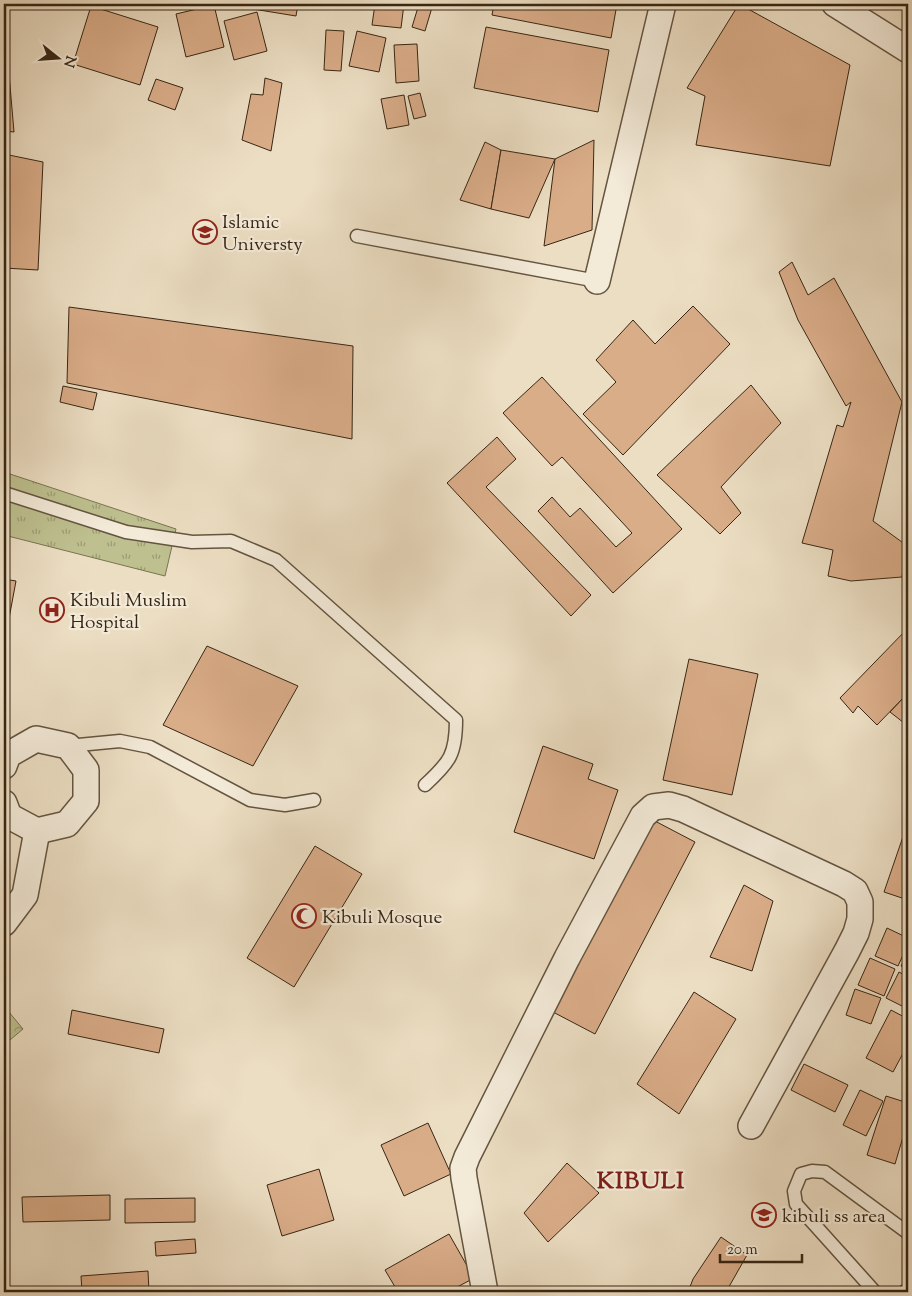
<svg xmlns="http://www.w3.org/2000/svg" width="912" height="1296" font-family="'Sorts Mill Goudy',serif">
	<style>
		.grass { fill: url(#grass-tufts); stroke: #7a7352 }
		.forest { fill: url(#forest-crowns); stroke: #7a7352 }
		.building { fill: #daad89; stroke: #372614 }
		.lines { fill: none; stroke-linecap: round; stroke-linejoin: round }
		.service-casing { stroke: #645440; stroke-width: 15 }
		.minor-casing { stroke: #645440; stroke-width: 28 }
		.service { stroke: #f3ead8; stroke-width: 12 }
		.minor { stroke: #f3ead8; stroke-width: 25 }
		.labels { text-anchor: middle; stroke-width: 4.5; stroke-linejoin: round; paint-order: stroke }
		.poi-label { font-size: 19px; fill: #372614; stroke: #f3ead8; text-anchor: start }
		.district-label { font-size: 24px; font-weight: bold; letter-spacing: 1px; fill: #7a1f14; stroke: #f3ead8 }
	</style>
	<defs>
		<pattern id="grass-tufts" width="24" height="20" patternUnits="userSpaceOnUse" patternTransform="scale(1.25)"><rect width="24" height="20" fill="#bec08f"/><path d="M3 7l-1-3M5 7V3M7 7l1-3M15 17l-1-3M17 17v-4M19 17l1-3" fill="none" stroke="#9b9c74"/></pattern>
		<pattern id="forest-crowns" width="20" height="18" patternUnits="userSpaceOnUse" patternTransform="scale(1.25)"><rect width="20" height="18" fill="#bec08f"/><path d="M2 6a3 3 0 1 1 6 0M12 15a3 3 0 1 1 6 0" fill="none" stroke="#9b9c74"/></pattern>
	</defs>
	<rect width="100%" height="100%" fill="#ecdec3"/>
	<filter id="stains"><feTurbulence type="fractalNoise" baseFrequency=".004" numOctaves="4"/><feColorMatrix values="0 0 0 0 .2 0 0 0 0 .09 0 0 0 0 .02 0 0 0 .5 -.17"/></filter>
	<radialGradient id="worn" r=".72"><stop offset=".6" stop-color="#630" stop-opacity="0"/><stop offset="1" stop-color="#630" stop-opacity=".3"/></radialGradient>
	<polygon class="grass" points="4,472 176,529 165,576 4,535"/>
	<polygon class="forest" points="4,1006 23,1029 4,1045"/>
	<g class="building">
		<polygon points="254,4 298,4 296,16 253,9"/>
		<polygon points="375,4 404,4 401,28 372,25"/>
		<polygon points="419,4 433,4 425,31 412,27"/>
		<polygon points="494,4 617,4 611,38 492,15"/>
		<polygon points="739,4 850,65 830,166 696,145 705,96 687,88"/>
		<polygon points="214,5 224,47 186,57 176,14"/>
		<polygon points="91,6 158,27 140,85 73,64"/>
		<polygon points="257,12 267,51 234,60 224,21"/>
		<polygon points="486,27 609,50 598,112 474,88"/>
		<polygon points="326,30 344,31 341,71 324,70"/>
		<polygon points="357,31 386,38 379,72 349,66"/>
		<polygon points="417,44 419,81 396,83 394,45"/>
		<polygon points="4,74 9,74 14,132 4,131"/>
		<polygon points="265,78 282,83 271,151 242,140 251,94 263,95"/>
		<polygon points="156,79 183,88 175,110 148,100"/>
		<polygon points="420,93 426,116 414,119 408,96"/>
		<polygon points="404,95 409,125 387,129 381,99"/>
		<polygon points="594,140 592,230 544,246 555,159"/>
		<polygon points="485,142 501,150 491,209 460,200"/>
		<polygon points="501,150 555,159 529,218 491,209"/>
		<polygon points="4,154 43,162 38,270 4,268"/>
		<polygon points="792,262 808,295 834,278 902,402 873,521 906,545 902,577 851,581 828,576 833,550 802,543 837,425 843,427 851,402 846,406 798,320 779,272"/>
		<polygon points="693,306 730,344 623,455 583,414 616,382 596,360 633,320 655,344"/>
		<polygon points="69,307 353,346 352,439 67,383"/>
		<polygon points="542,377 682,529 613,593 538,511 552,497 570,517 580,508 616,547 632,533 562,457 552,466 503,413"/>
		<polygon points="751,385 781,423 721,487 741,513 720,534 657,475"/>
		<polygon points="63,386 97,393 93,410 60,402"/>
		<polygon points="497,437 516,459 486,487 591,595 571,616 447,483"/>
		<polygon points="4,579 16,581 5,640 4,640"/>
		<polygon points="908,628 908,693 877,725 858,706 853,713 840,698"/>
		<polygon points="207,646 298,686 253,766 163,725"/>
		<polygon points="689,659 758,674 732,795 663,780"/>
		<polygon points="908,693 908,726 890,712"/>
		<polygon points="543,746 593,764 588,779 618,790 594,859 514,832"/>
		<polygon points="653,820 695,842 595,1034 553,1012"/>
		<polygon points="908,822 908,888 905,899 884,892"/>
		<polygon points="315,846 362,874 294,987 247,958"/>
		<polygon points="744,885 773,901 752,971 710,957"/>
		<polygon points="887,928 908,938 908,944 898,966 875,956"/>
		<polygon points="908,953 908,970 901,966"/>
		<polygon points="870,958 895,969 884,996 858,985"/>
		<polygon points="899,972 908,977 908,1009 886,998"/>
		<polygon points="855,989 881,998 871,1024 846,1015"/>
		<polygon points="694,992 736,1019 679,1114 637,1084"/>
		<polygon points="72,1010 164,1029 159,1053 68,1034"/>
		<polygon points="891,1010 908,1019 908,1044 893,1072 866,1058"/>
		<polygon points="804,1064 848,1085 835,1112 791,1090"/>
		<polygon points="860,1090 883,1101 866,1136 843,1125"/>
		<polygon points="886,1096 908,1103 908,1120 895,1164 867,1155"/>
		<polygon points="428,1123 451,1174 404,1196 381,1145"/>
		<polygon points="567,1163 599,1193 548,1242 524,1213"/>
		<polygon points="319,1169 334,1220 282,1236 267,1185"/>
		<polygon points="110,1195 110,1220 23,1222 22,1197"/>
		<polygon points="195,1198 195,1222 125,1223 125,1199"/>
		<polygon points="449,1234 474,1278 448,1292 398,1292 385,1270"/>
		<polygon points="721,1237 747,1255 726,1292 688,1292 693,1279"/>
		<polygon points="195,1239 196,1253 156,1256 155,1242"/>
		<polygon points="148,1271 149,1292 82,1292 81,1276"/>
	</g>
	<g class="lines">
		<defs>
			<g id="service">
				<polyline points="357,236 597,281"/>
				<path d="M4 493 126 532 192 542 231 541 276 560 456 720C456 754 450 762 425 785"/>
				<polyline points="68,746 120,741 150,747 250,800 285,805 314,800"/>
				<polyline points="875,1292 796,1204 794,1191 801,1174 812,1171 825,1172 908,1233"/>
				<polyline points="904,1292 908,1289"/>
			</g>
			<g id="minor">
				<polyline points="835,4 908,50"/>
				<polyline points="597,281 663,4"/>
				<polyline points="4,766 8,755 36,739 68,746 86,770 86,801 67,824 37,831"/>
				<polyline points="4,803 9,816 37,831"/>
				<polyline points="4,923 25,895 37,831"/>
				<polyline points="485,1292 464,1178 463,1168 467,1157 567,958 643,816 653,807 669,805 683,809 844,884 855,891 860,902 860,919 856,933 847,951 751,1126"/>
			</g>
		</defs>
		<use href="#service" class="service-casing"/>
		<use href="#minor" class="minor-casing"/>
		<use href="#service" class="service"/>
		<use href="#minor" class="minor"/>
	</g>
	<defs>
		<symbol id="university-ring" viewBox="-11 -11 22 22"><circle r="9.5" fill="#f3ead8" stroke="#8f2418" stroke-width="1.5"/><path d="M0-5L7-2L0 1L-7-2ZM-4 1L0 2.5L4 1V4Q0 6-4 4Z" fill="#8f2418"/></symbol>
		<symbol id="hospital-ring" viewBox="-11 -11 22 22"><circle r="9.5" fill="#f3ead8" stroke="#8f2418" stroke-width="1.5"/><path d="M-5-5h3v3.5h4V-5h3V5h-3V1.5h-4V5h-3Z" fill="#8f2418"/></symbol>
		<symbol id="mosque-ring" viewBox="-11 -11 22 22"><circle r="9.5" fill="#f3ead8" stroke="#8f2418" stroke-width="1.5"/><path d="M3.5-4.9A6 6 0 1 0 3.5 4.9A5 5 0 1 1 3.5-4.9Z" fill="#8f2418"/></symbol>
		<symbol id="school-ring" viewBox="-11 -11 22 22"><circle r="9.5" fill="#f3ead8" stroke="#8f2418" stroke-width="1.5"/><path d="M0-5L7-2L0 1L-7-2ZM-4 1L0 2.5L4 1V4Q0 6-4 4Z" fill="#8f2418"/></symbol>
	</defs>
	<g fill-rule="evenodd">
		<use href="#university-ring" x="191" y="218" width="28" height="28"/>
		<use href="#hospital-ring" x="38" y="596" width="28" height="28"/>
		<use href="#mosque-ring" x="290" y="902" width="28" height="28"/>
		<use href="#school-ring" x="750" y="1201" width="28" height="28"/>
	</g>
	<g class="labels">
		<g class="poi-label">
			<text x="222" y="228">Islamic<tspan x="222" dy="22">Universty</tspan></text>
			<text x="70" y="606">Kibuli Muslim<tspan x="70" dy="22">Hospital</tspan></text>
			<text x="322" y="923">Kibuli Mosque</text>
			<text x="782" y="1222">kibuli ss area</text>
		</g>
		<g class="district-label">
			<text x="641" y="1188">KIBULI</text>
		</g>
	</g>
	<rect width="912" height="1296" fill="none" stroke="#ecdec3" stroke-width="20"/>
	<rect x="5" y="5" width="902" height="1286" fill="none" stroke="#372614" stroke-width="2.5"/>
	<rect x="10" y="10" width="892" height="1276" fill="none" stroke="#372614"/>
	<g transform="translate(58 58) rotate(107)" stroke="#f3ead8" stroke-width="4" paint-order="stroke">
	<path d="M0-4L9 19L0 12L-9 19Z" fill="#372614"/>
	<text y="-8" font-size="14" font-weight="bold" text-anchor="middle" fill="#372614">N</text>
	</g>
	<path d="M720 1254v8h82v-8" fill="none" stroke="#372614" stroke-width="2.5"/>
	<text x="727" y="1254" font-size="15" fill="#372614" stroke="#f3ead8" stroke-width="4" paint-order="stroke">20 m</text>
	<rect width="100%" height="100%" filter="url(#stains)"/>
	<rect width="100%" height="100%" fill="url(#worn)"/>
</svg>
